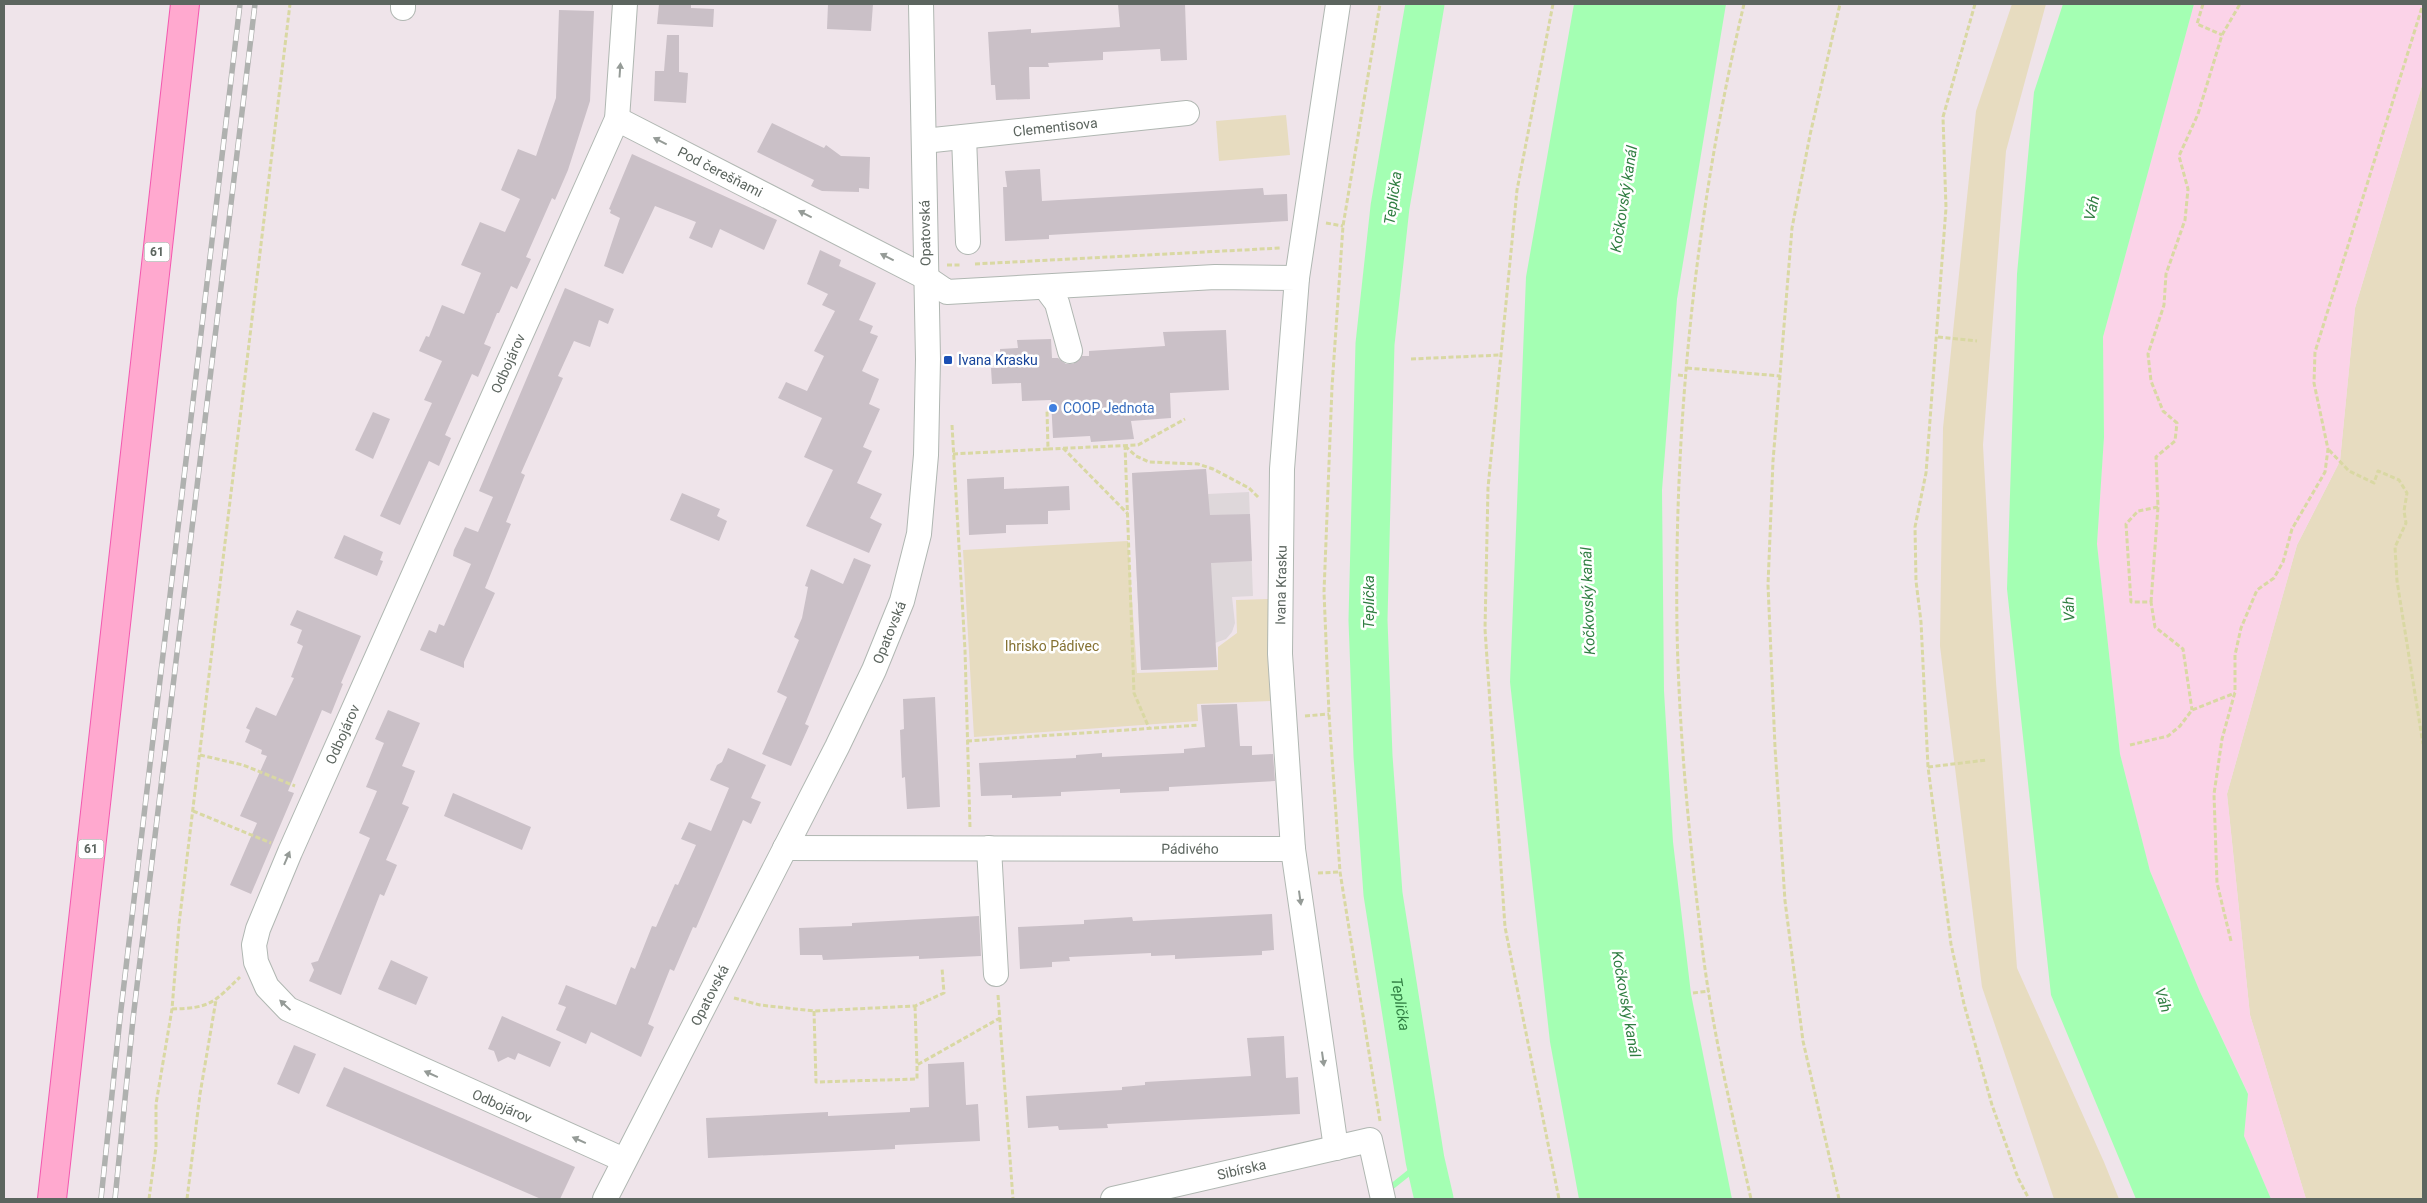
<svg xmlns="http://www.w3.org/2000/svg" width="2427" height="1203" font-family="Roboto,sans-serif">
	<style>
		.industrial { fill: #ded7da }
		.green { fill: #e7dcc0 }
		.sand { fill: #fbd3e8 }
		.water { fill: #a4ffb3 }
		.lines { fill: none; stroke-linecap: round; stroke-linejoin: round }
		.stream { stroke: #a4ffb3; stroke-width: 6 }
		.river { stroke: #a4ffb3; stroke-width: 39 }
		.building { fill: #cac0c7 }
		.minor-casing { stroke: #b0b7b2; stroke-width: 26 }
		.major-casing { stroke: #f458af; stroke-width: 30 }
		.path { stroke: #d9d8a3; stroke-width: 3; stroke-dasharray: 5 2.5; stroke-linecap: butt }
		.minor { stroke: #fff; stroke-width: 24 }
		.major { stroke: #ffa9cf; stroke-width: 28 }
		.rail-casing { stroke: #afb1af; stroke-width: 5.5 }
		.rail { stroke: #fff; stroke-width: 4; stroke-dasharray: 11; stroke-linecap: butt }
		.oneway { fill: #959b97 }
		.transit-dot { fill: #1a4fb4; stroke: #fff; stroke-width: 2 }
		.shop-dot { fill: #3f7fe0; stroke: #fff; stroke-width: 2 }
		.labels { text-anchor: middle; stroke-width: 5; stroke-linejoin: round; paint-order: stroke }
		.shield { fill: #fff; stroke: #8d938f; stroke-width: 1 }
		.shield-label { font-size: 12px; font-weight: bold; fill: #5c655f }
		.street-label { font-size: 14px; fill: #5c655f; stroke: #fff }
		.transit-label { font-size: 14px; fill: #164399; stroke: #fff; text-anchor: start }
		.shop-label { font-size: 14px; fill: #366cbe; stroke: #fff; text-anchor: start }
		.park-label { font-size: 14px; fill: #857233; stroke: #fff }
		.water-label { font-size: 15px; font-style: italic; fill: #307e42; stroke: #fff }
	</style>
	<rect width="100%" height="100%" fill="#efe4ea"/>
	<polygon class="industrial" points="1206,469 1208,494 1249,492 1253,596 1232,597 1235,623 1232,632 1226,639 1215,643 1217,667 1141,670 1132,473"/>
	<g class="green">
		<polygon points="2012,4 2046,4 2006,151 1983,445 1996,682 2017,968 2104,1162 2119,1199 2054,1199 1982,987 1940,646 1943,428 1976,111"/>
		<polygon points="2423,82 2423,1199 2306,1199 2250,1015 2227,794 2297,545 2340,461 2355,308"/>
		<polygon points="1286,115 1290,155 1219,161 1216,121"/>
		<polygon points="1128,541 1137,673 1218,670 1218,647 1237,633 1236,600 1268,599 1271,701 1197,704 1198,721 974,737 963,550"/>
	</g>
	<polygon class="sand" points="2194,4 2423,4 2423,82 2355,308 2340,461 2297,545 2227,794 2250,1015 2306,1199 2271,1199 2244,1136 2248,1093 2200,992 2150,871 2120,754 2097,544 2104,437 2103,337"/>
	<g class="water">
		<polygon points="1574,4 1726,4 1677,299 1662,490 1664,691 1673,842 1691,994 1732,1199 1579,1199 1550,1042 1510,682 1526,277"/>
		<polygon points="2063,4 2194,4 2103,337 2104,437 2097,544 2120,754 2150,871 2200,992 2248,1094 2244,1136 2271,1199 2136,1199 2051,995 2007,589 2017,274 2034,92"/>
	</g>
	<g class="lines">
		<polyline class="stream" points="1385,1192 1425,1160"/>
		<path class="river" id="s1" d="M1425 4 1390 207 1375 344 1368 620 1373 756 1383 894 1425 1160 1434 1199"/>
	</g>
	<g class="building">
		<polygon points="659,4 691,4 691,8 714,9 713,27 657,24"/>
		<polygon points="828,4 873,4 871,31 827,29"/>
		<polygon points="1118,4 1185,4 1187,60 1161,61 1160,49 1103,52 1103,60 1048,63 1049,67 1029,67 1030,99 996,100 995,85 991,85 988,32 1031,29 1031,33 1120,27"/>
		<polygon points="559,10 594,11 590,101 568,170 555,200 552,198 526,257 531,259 517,289 511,286 499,313 497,313 484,344 491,347 478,377 472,374 445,435 451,438 439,466 429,461 400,525 380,516 432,403 424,400 442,361 419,351 426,336 429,337 442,305 464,314 481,273 461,265 480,222 505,232 520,199 501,190 518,149 536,156 556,98"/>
		<polygon points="667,35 679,35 679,72 688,73 686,103 654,101 655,71 664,71"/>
		<polygon points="772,123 824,148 826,145 841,156 870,157 869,189 859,188 859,192 822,191 811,186 814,180 757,152"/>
		<polygon points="632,154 777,220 764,250 720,229 712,248 689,238 696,222 655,206 623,274 604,266 620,218 610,213 611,210 609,209"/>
		<polygon points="1040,169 1042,201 1263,188 1264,195 1287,194 1288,221 1049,235 1049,239 1005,241 1003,187 1007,187 1005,171"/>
		<polygon points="820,250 841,260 839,266 876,283 859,320 873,326 870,333 878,336 862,371 879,379 869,404 880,409 863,447 872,451 857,483 882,494 870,518 882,524 869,553 806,526 833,470 804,457 822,418 778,398 786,382 807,391 824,356 814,351 835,311 822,305 828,294 807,284"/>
		<polygon points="565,288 614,309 608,324 599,320 590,347 574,341 558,376 563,378 521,473 525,475 506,522 511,524 485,588 495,593 464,662 464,668 420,650 429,630 436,633 439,624 444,626 471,564 453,556 454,550 465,527 478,532 493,497 479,491"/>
		<polygon points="1226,330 1229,390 1170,393 1171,418 1131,421 1134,439 1091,442 1090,436 1053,438 1051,400 1022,401 1021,383 992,384 991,368 1001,368 1000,349 1018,348 1017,340 1051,339 1052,358 1058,358 1066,364 1073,364 1082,356 1089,356 1089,351 1165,346 1163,332"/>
		<polygon points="373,412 390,419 373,459 355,450"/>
		<polygon points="1206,469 1210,515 1250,514 1252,561 1211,563 1217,667 1141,670 1132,473"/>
		<polygon points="1004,477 1004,489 1069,486 1070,510 1048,511 1048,524 1006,525 1006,533 969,535 967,479"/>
		<polygon points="682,493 720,509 717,516 727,521 719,541 670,520"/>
		<polygon points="344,535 383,552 380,560 383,561 377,576 334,558"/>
		<polygon points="854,558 871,565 805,724 809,726 791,766 762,754 787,697 777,692 799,640 794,637 802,618 808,587 805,586 811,569 843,584"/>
		<polygon points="297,610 361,636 341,683 343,684 331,714 322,710 288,791 294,793 251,894 230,885 257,823 240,816 267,756 261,754 262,750 245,742 250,730 246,728 256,707 276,716 294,678 291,677 303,646 297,643 302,630 290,625"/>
		<polygon points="935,697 940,807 907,809 905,777 902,778 900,730 904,729 903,699"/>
		<polygon points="1237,704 1240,746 1252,746 1252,755 1273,754 1275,781 1169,787 1169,791 1120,793 1120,789 1061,792 1061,796 1012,798 1012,795 981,796 979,763 1076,758 1076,755 1102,753 1102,757 1184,753 1184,749 1205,747 1201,705"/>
		<polygon points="388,710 420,723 402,766 415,771 402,804 409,807 386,860 397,865 384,896 380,894 341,995 309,981 314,970 311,963 318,961 370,838 359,833 377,791 366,787 384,743 375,739"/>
		<polygon points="728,748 766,765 751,798 761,802 751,824 743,820 696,928 693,927 674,971 670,969 648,1024 654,1027 641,1057 591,1032 586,1044 556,1030 566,1007 558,1004 566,985 616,1005 631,967 635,969 652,926 656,927 675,884 678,885 696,845 681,839 689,822 711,831 729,788 710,780 717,765 722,762"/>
		<polygon points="453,793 531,827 522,850 444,816"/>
		<polygon points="1272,914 1274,950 1262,951 1262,955 1175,959 1175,955 1151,956 1151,953 1069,957 1070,961 1052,962 1052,967 1020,969 1018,927 1084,924 1084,920 1132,917 1133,921"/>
		<polygon points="979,916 981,956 919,959 919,956 823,960 822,955 800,955 799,928 852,926 852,923"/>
		<polygon points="391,960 428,977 416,1005 378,989"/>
		<polygon points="502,1016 561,1042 550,1067 518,1053 515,1060 508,1057 498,1062 494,1051 488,1049"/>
		<polygon points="1284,1036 1286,1078 1298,1077 1300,1114 1107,1124 1108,1128 1059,1130 1058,1126 1028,1128 1026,1096 1122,1090 1122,1087 1145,1085 1145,1082 1251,1076 1247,1038"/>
		<polygon points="294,1045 316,1054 299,1094 277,1084"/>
		<polygon points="964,1062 966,1105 978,1104 980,1141 895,1145 895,1149 708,1158 706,1118 828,1112 828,1116 910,1112 910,1108 929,1107 928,1064"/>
		<polygon points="344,1067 575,1167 560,1199 541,1199 326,1106"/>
	</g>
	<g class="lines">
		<defs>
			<g id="minor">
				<polyline points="403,8 403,4"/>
				<path id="s2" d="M617 119 925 277 947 292 1215 277 1297 278 1282 469 1280 654 1293 849 1336 1148"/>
				<polyline points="964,137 968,242"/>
				<path id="s3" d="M924 141 1187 113"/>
				<polyline points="1297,278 1338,4"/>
				<polyline points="1045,287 1057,303 1070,351"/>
				<path id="s4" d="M785 848 1293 849"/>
				<polyline points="989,848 996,974"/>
				<path id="s5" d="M624 1160 288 1009 267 987 256 962 254 945 258 929 290 852 617 119 625 4"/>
				<path id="s6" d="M605 1199 837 747 874 670 902 601 919 534 926 455 928 359 921 4"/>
				<path id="s7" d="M1113 1199 1370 1140 1383 1199"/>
			</g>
			<polyline id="major" points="52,1199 185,4"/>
		</defs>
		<use href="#minor" class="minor-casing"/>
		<use href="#major" class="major-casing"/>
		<g class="path">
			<polyline points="1553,4 1517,190 1488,488 1485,629 1505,927 1559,1199"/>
			<path d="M1744 4C1696 207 1674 420 1677 629 1679 732 1689 835 1701 937 1711 1026 1732 1113 1751 1199"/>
			<polyline points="1975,4 1943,117 1946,208 1926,473 1915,527 1916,581 1921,622 1928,767 1951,944 1964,1004 1992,1105 2018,1178 2029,1199"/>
			<polyline points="2203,4 2197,24 2222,35"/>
			<polyline points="1326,223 1343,226"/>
			<polyline points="975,264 1281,248"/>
			<polyline points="947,265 961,265"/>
			<polyline points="1938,337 1977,341"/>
			<polyline points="1411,359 1500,355"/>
			<polyline points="1687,368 1780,376"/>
			<polyline points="1678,375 1686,376"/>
			<polyline points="952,425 965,650 970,828"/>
			<polyline points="1125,445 1134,693 1149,728"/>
			<polyline points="1125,446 1136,456 1149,462 1198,464 1213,469 1249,488 1259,498"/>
			<polyline points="1063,448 1127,513"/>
			<polyline points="1048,449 1138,445 1185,419"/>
			<polyline points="2329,450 2349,471 2374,483 2378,471 2399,480 2407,493 2404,511 2406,523 2395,547 2397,581 2423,744"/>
			<polyline points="953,454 1048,449 1047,410"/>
			<polyline points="2158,507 2138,511 2126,524 2131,602 2151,602 2155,627 2183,649 2192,710"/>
			<polyline points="2151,602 2158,507 2156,457 2175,441 2177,423 2163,411 2151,381 2148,354 2164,305 2166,274 2185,220 2188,189 2179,156 2198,114 2222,35 2240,4"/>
			<polyline points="1305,716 1329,714"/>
			<polyline points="967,741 1199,725"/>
			<polyline points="2130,745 2168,736 2180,726 2192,710 2235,693"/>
			<polyline points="200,755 243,765 295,786"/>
			<polyline points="1928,767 1987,760"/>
			<polyline points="193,811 271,843"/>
			<polyline points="1318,873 1340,872"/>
			<polyline points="2231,941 2217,883 2214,794 2222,739 2235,692 2235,655 2241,628 2257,590 2274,578 2283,562 2292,529 2325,472 2328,449 2314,383 2315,352 2423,4"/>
			<polyline points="1693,993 1709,991"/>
			<polyline points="998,995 1013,1199"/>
			<polyline points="734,998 760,1005 814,1011 915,1006 944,993 942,968"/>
			<polyline points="915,1006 917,1065 1000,1018"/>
			<path d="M172 1009C211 1008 213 1003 240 977"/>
			<polyline points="814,1011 816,1082 917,1079 917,1065"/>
			<polyline points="1380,1121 1340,872 1329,714 1324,592 1332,387 1343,226 1380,4"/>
			<polyline points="149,1199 156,1147 156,1104 172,1009 179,924 290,4"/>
			<polyline points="187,1199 200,1094 216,1000"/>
			<polyline points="1839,1199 1803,1041 1785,901 1775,747 1768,585 1773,461 1792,228 1810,135 1840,4"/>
		</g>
		<use href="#minor" class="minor"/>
		<use href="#major" class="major"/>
		<defs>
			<g id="rail">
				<polyline points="101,1199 120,1018 240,4"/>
				<polyline points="115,1199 133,1019 255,4"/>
			</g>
		</defs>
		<use href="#rail" class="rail-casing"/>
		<use href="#rail" class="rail"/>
	</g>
	<defs><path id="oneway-solid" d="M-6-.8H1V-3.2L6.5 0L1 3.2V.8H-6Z" transform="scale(1.25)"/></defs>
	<g class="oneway">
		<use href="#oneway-solid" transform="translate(620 70) rotate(-86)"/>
		<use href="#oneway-solid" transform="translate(660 141) rotate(-153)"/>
		<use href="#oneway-solid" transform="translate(805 214) rotate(-153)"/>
		<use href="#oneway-solid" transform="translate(887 257) rotate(-153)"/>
		<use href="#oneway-solid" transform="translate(287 858) rotate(-67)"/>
		<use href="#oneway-solid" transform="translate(1300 898) rotate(82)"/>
		<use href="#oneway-solid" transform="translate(285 1005) rotate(-137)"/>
		<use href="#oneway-solid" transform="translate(1323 1059) rotate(82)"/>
		<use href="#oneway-solid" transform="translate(431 1074) rotate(-156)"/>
		<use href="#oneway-solid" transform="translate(579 1140) rotate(-156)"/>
	</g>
	<rect class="transit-dot" x="943" y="355" width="10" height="10" rx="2.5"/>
	<circle class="shop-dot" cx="1053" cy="408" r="5"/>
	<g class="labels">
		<g class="shield">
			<rect x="144.5" y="242.5" width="25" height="19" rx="4"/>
			<rect x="78.5" y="839.5" width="25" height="19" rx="4"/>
		</g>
		<g class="shield-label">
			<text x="157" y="256">61</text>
			<text x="91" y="853">61</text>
		</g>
		<g class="street-label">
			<text dy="5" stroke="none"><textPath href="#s3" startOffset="132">Clementisova</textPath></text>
			<text dy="5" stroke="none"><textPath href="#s2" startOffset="116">Pod čerešňami</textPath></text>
			<text transform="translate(925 233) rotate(-91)" y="5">Opatovská</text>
			<text dy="5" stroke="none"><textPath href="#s5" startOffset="1078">Odbojárov</textPath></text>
			<text transform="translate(1281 585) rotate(-89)" y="5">Ivana Krasku</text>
			<text dy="5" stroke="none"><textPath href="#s6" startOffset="634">Opatovská</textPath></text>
			<text dy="5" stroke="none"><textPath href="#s5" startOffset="672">Odbojárov</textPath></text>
			<text dy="5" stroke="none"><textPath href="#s4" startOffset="405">Pádivého</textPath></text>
			<text dy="5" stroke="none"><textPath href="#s6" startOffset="229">Opatovská</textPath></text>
			<text transform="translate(502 1106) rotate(24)" y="5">Odbojárov</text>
			<text dy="5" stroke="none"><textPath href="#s7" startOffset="132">Sibírska</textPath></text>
		</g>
		<g class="transit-label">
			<text x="958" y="365">Ivana Krasku</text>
		</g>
		<g class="shop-label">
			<text x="1063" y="413">COOP Jednota</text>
		</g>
		<g class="park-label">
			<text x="1052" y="651">Ihrisko Pádivec</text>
		</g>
		<g class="water-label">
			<text transform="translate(1393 198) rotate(-82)" y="5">Teplička</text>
			<text transform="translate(1624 199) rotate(-81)" y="5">Kočkovský kanál</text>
			<text transform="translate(2092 208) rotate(-77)" y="5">Váh</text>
			<text transform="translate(1588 601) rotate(-92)" y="5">Kočkovský kanál</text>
			<text transform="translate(1369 602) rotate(-90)" y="5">Teplička</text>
			<text transform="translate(2069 609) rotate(-92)" y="5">Váh</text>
			<text transform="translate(2163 1000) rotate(72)" y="5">Váh</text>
			<text transform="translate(1626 1004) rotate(80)" y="5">Kočkovský kanál</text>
			<text dy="5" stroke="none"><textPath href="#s1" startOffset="1006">Teplička</textPath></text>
		</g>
	</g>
	<rect width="2427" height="1203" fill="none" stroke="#5c655f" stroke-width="10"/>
</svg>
